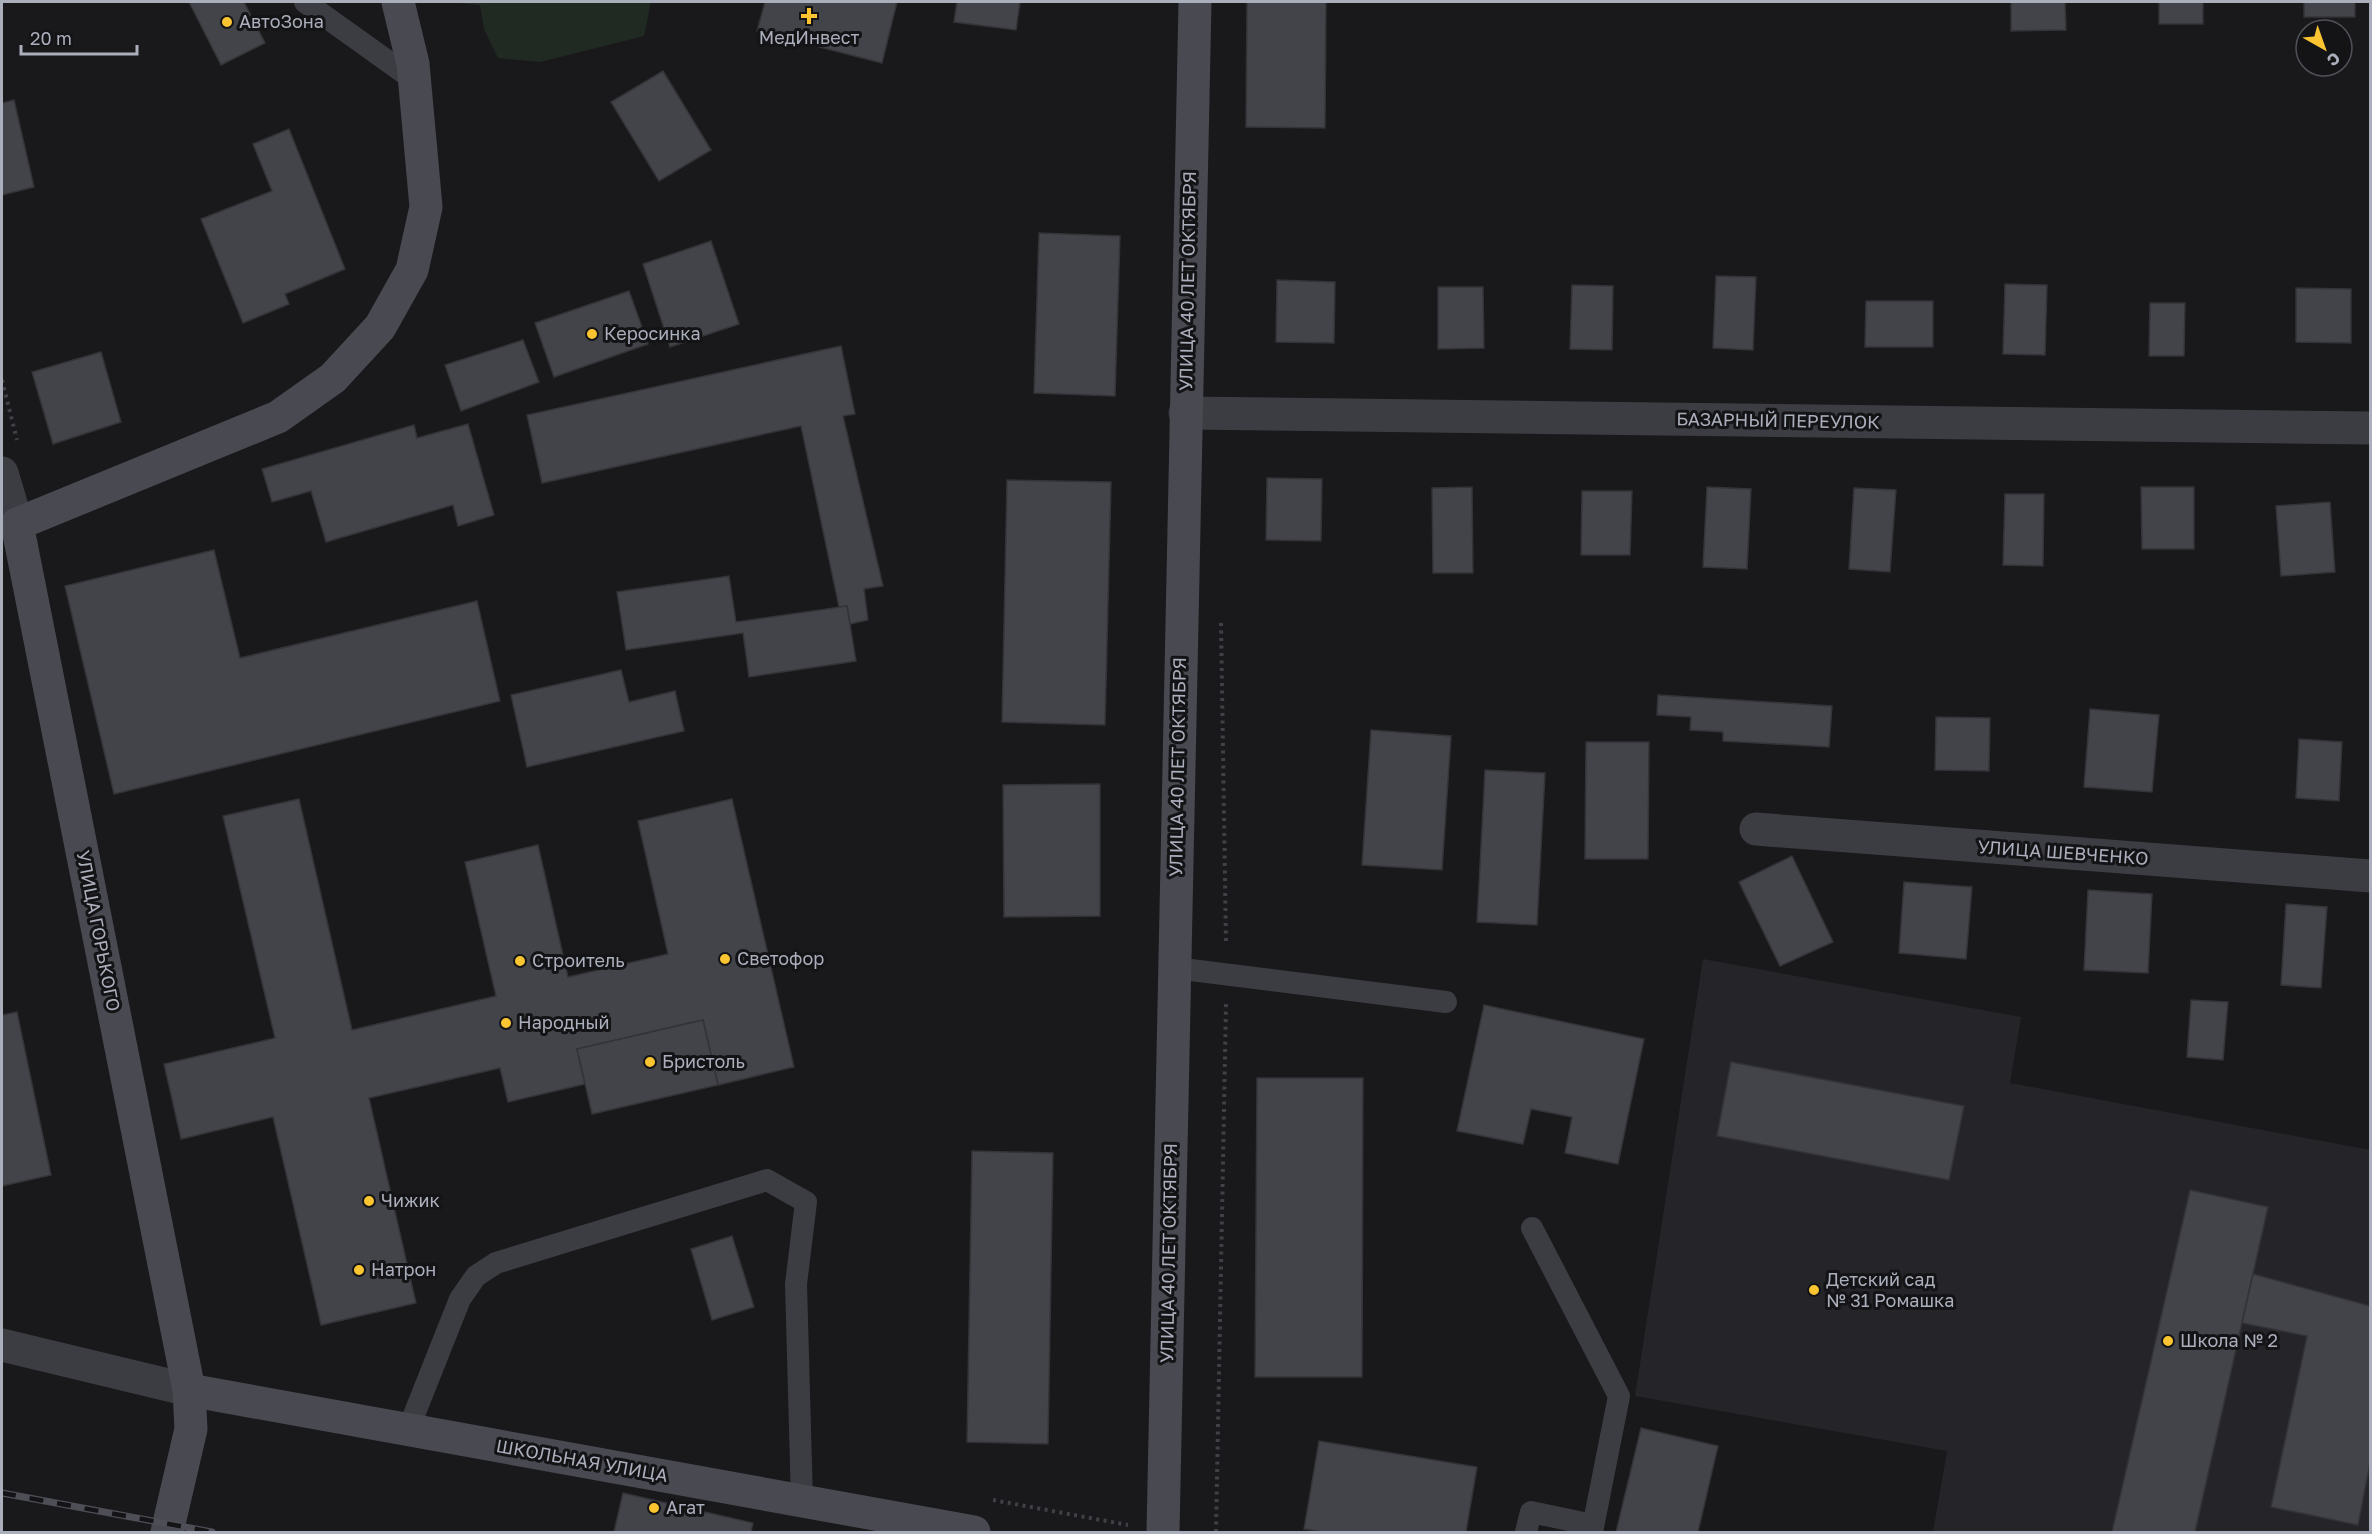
<svg xmlns="http://www.w3.org/2000/svg" width="2372" height="1534" font-family="'Golos Text',sans-serif">
	<style>
		.built { fill: #252529 }
		.green { fill: #212a22 }
		.building { fill: #434449; stroke: #333338; stroke-width: 1.5 }
		.lines { fill: none; stroke-linecap: round; stroke-linejoin: round }
		.path { stroke: #404148; stroke-width: 4; stroke-dasharray: 3 4.5; stroke-linecap: butt }
		.lane { stroke: #3c3c43; stroke-width: 22 }
		.street { stroke: #3c3c43; stroke-width: 33 }
		.secondary { stroke: #484951; stroke-width: 33 }
		.rail-casing { stroke: #4d4e56; stroke-width: 7 }
		.rail { stroke: #141417; stroke-width: 4.5; stroke-dasharray: 14; stroke-linecap: butt }
		.poi-dot { fill: #fbc431; stroke: #141417; stroke-width: 2 }
		.labels { text-anchor: middle; stroke-width: 6; stroke-linejoin: round; paint-order: stroke }
		.poi-label { font-size: 18px; fill: #abafbc; stroke: #141417; text-anchor: start }
		.street-label { font-size: 18px; fill: #abafbc; stroke: #141417 }
	</style>
	<rect width="100%" height="100%" fill="#19191b"/>
	<polygon class="built" points="1703,959 2021,1017 2010,1083 2370,1150 2370,1532 1933,1532 1947,1451 1635,1396"/>
	<polygon class="green" points="458,2 651,2 644,36 540,62 498,58 484,29 480,5 459,3"/>
	<g class="building">
		<polygon points="189,2 244,2 265,43 221,65"/>
		<polygon points="765,2 897,2 882,63 757,31"/>
		<polygon points="957,2 1020,2 1016,30 954,22"/>
		<polygon points="1247,2 1326,2 1325,128 1246,127"/>
		<polygon points="2011,2 2065,2 2066,30 2011,31"/>
		<rect x="2159" y="2" width="44" height="22"/>
		<rect x="2304" y="2" width="51" height="15"/>
		<polygon points="663,71 711,150 659,181 611,102"/>
		<polygon points="14,100 34,187 2,195 2,103"/>
		<polygon points="289,129 345,269 285,294 289,304 243,323 201,219 272,191 253,144"/>
		<polygon points="1039,233 1120,236 1115,396 1034,393"/>
		<polygon points="711,241 739,324 670,347 643,264"/>
		<polygon points="1716,276 1756,277 1753,350 1713,348"/>
		<polygon points="1277,280 1335,282 1334,343 1276,342"/>
		<polygon points="2005,284 2047,285 2045,355 2003,354"/>
		<polygon points="1572,285 1613,286 1612,350 1570,349"/>
		<polygon points="1438,287 1483,287 1484,348 1438,349"/>
		<polygon points="2296,288 2351,289 2351,343 2296,342"/>
		<polygon points="629,291 648,344 554,377 535,323"/>
		<polygon points="1866,301 1933,301 1933,347 1865,347"/>
		<polygon points="2150,303 2185,303 2184,356 2149,356"/>
		<polygon points="523,340 539,382 461,411 445,365"/>
		<polygon points="841,346 855,414 843,416 883,586 864,589 868,620 850,624 847,606 839,607 801,426 542,483 527,415"/>
		<polygon points="101,352 121,422 53,444 32,372"/>
		<polygon points="468,424 494,515 458,526 453,505 326,542 311,491 272,502 262,469 414,425 417,438"/>
		<polygon points="1267,478 1322,479 1321,541 1266,540"/>
		<polygon points="1007,480 1111,482 1105,725 1002,722"/>
		<polygon points="1472,487 1473,573 1433,573 1432,488"/>
		<polygon points="1707,487 1751,489 1747,569 1703,567"/>
		<polygon points="2141,487 2194,487 2194,549 2142,549"/>
		<polygon points="1854,488 1896,490 1890,572 1849,569"/>
		<polygon points="1582,491 1632,491 1630,555 1581,555"/>
		<polygon points="2005,494 2044,494 2043,566 2003,565"/>
		<polygon points="2330,502 2335,572 2281,576 2276,506"/>
		<polygon points="214,550 240,658 477,601 500,701 114,794 65,586"/>
		<polygon points="729,576 736,622 847,606 856,661 749,677 743,633 626,650 617,592"/>
		<polygon points="621,670 629,702 675,691 684,731 527,767 511,695"/>
		<polygon points="1658,695 1832,706 1829,747 1723,741 1723,732 1690,730 1691,717 1657,715"/>
		<polygon points="2090,709 2159,715 2152,792 2084,787"/>
		<polygon points="1936,717 1990,718 1989,771 1935,770"/>
		<polygon points="1371,730 1451,736 1442,870 1362,865"/>
		<polygon points="2299,739 2342,742 2339,801 2296,798"/>
		<polygon points="1586,742 1649,742 1648,859 1585,859"/>
		<polygon points="1485,770 1545,773 1537,925 1477,922"/>
		<polygon points="1100,784 1100,916 1004,917 1003,785"/>
		<polygon points="299,799 352,1030 496,996 465,862 538,845 568,977 668,954 638,821 732,799 794,1067 718,1085 703,1020 577,1049 585,1084 581,1085 508,1102 500,1068 369,1098 416,1303 321,1325 273,1117 181,1139 164,1064 275,1038 223,816"/>
		<polygon points="1792,856 1833,942 1780,966 1739,882"/>
		<polygon points="1904,882 1972,887 1966,959 1899,953"/>
		<polygon points="2088,890 2152,894 2148,973 2084,970"/>
		<polygon points="2286,904 2327,907 2321,988 2281,985"/>
		<polygon points="2191,1000 2228,1002 2223,1060 2187,1057"/>
		<polygon points="1484,1005 1644,1039 1618,1164 1565,1153 1572,1117 1531,1109 1523,1144 1457,1131"/>
		<polygon points="17,1012 51,1175 2,1186 2,1015"/>
		<polygon points="703,1020 718,1085 592,1114 577,1049"/>
		<polygon points="1731,1062 1964,1106 1949,1180 1717,1136"/>
		<polygon points="1257,1078 1363,1078 1362,1377 1255,1377"/>
		<polygon points="972,1151 1053,1153 1048,1444 967,1442"/>
		<polygon points="2190,1190 2268,1207 2195,1532 2112,1532"/>
		<polygon points="732,1236 754,1307 712,1320 691,1249"/>
		<polygon points="2253,1274 2370,1306 2370,1463 2358,1525 2271,1507 2307,1336 2242,1323"/>
		<polygon points="1641,1428 1718,1446 1698,1532 1616,1532"/>
		<polygon points="1319,1441 1477,1467 1466,1532 1324,1532 1304,1529"/>
		<polygon points="623,1493 753,1523 751,1532 614,1532"/>
	</g>
	<g class="lines">
		<g class="path">
			<polyline points="2,380 17,440"/>
			<polyline points="1221,623 1226,943"/>
			<polyline points="993,1500 1128,1525"/>
			<polyline points="1216,1532 1226,1004"/>
		</g>
		<g class="lane">
			<polyline points="305,2 414,80"/>
			<polyline points="1175,968 1446,1002"/>
			<polyline points="1532,1228 1619,1396 1592,1532"/>
			<polyline points="408,1430 460,1299 476,1276 496,1263 767,1180 806,1202 796,1284 802,1501"/>
			<polyline points="1526,1532 1531,1512 1593,1525"/>
		</g>
		<g class="street">
			<polyline points="1185,413 2370,428"/>
			<polyline points="2,473 17,524"/>
			<polyline points="1756,829 2370,876"/>
			<polyline points="2,1345 189,1390"/>
		</g>
		<g class="secondary">
			<polyline points="189,1390 974,1532"/>
			<polyline points="167,1532 191,1429 189,1390 17,524 278,417 333,378 380,327 412,270 426,207 413,64 398,2"/>
			<polyline points="1163,1532 1195,2"/>
		</g>
		<defs>
			<polyline id="rail" points="2,1493 212,1532"/>
		</defs>
		<use href="#rail" class="rail-casing"/>
		<use href="#rail" class="rail"/>
	</g>
	<g class="poi-dot">
		<path d="M806 7h6v6h6v6h-6v6h-6v-6h-6v-6h6z"/>
		<circle cx="227" cy="22" r="6"/>
		<circle cx="592" cy="334" r="6"/>
		<circle cx="725" cy="959" r="6"/>
		<circle cx="520" cy="961" r="6"/>
		<circle cx="506" cy="1023" r="6"/>
		<circle cx="650" cy="1062" r="6"/>
		<circle cx="369" cy="1201" r="6"/>
		<circle cx="359" cy="1270" r="6"/>
		<circle cx="1814" cy="1290" r="6"/>
		<circle cx="2168" cy="1341" r="6"/>
		<circle cx="654" cy="1508" r="6"/>
	</g>
	<g class="labels">
		<g class="poi-label">
			<text x="239" y="28">АвтоЗона</text>
			<text x="809" y="44" text-anchor="middle">МедИнвест</text>
			<text x="604" y="340">Керосинка</text>
			<text x="737" y="965">Светофор</text>
			<text x="532" y="967">Строитель</text>
			<text x="518" y="1029">Народный</text>
			<text x="662" y="1068">Бристоль</text>
			<text x="381" y="1207">Чижик</text>
			<text x="371" y="1276">Натрон</text>
			<text x="1826" y="1286">Детский сад<tspan x="1826" dy="21">№ 31 Ромашка</tspan></text>
			<text x="2180" y="1347">Школа № 2</text>
			<text x="666" y="1514">Агат</text>
		</g>
		<g class="street-label">
			<text transform="translate(1188 281) rotate(-89)" y="6">УЛИЦА 40 ЛЕТ ОКТЯБРЯ</text>
			<text transform="translate(1778 421) rotate(1)" y="6">БАЗАРНЫЙ ПЕРЕУЛОК</text>
			<text transform="translate(1178 767) rotate(-89)" y="6">УЛИЦА 40 ЛЕТ ОКТЯБРЯ</text>
			<text transform="translate(2063 853) rotate(4)" y="6">УЛИЦА ШЕВЧЕНКО</text>
			<text transform="translate(98 931) rotate(79)" y="6">УЛИЦА ГОРЬКОГО</text>
			<text transform="translate(1169 1253) rotate(-89)" y="6">УЛИЦА 40 ЛЕТ ОКТЯБРЯ</text>
			<text transform="translate(582 1461) rotate(10)" y="6">ШКОЛЬНАЯ УЛИЦА</text>
		</g>
	</g>
	<rect width="2372" height="1534" fill="none" stroke="#abafbc" stroke-width="6"/>
	<g transform="translate(2324 48) rotate(140)"><circle r="28" fill="#141417" stroke="#505259" stroke-width="1.5"/>
	<path d="M0-4.5L10 22L0 15L-10 22Z" fill="#fbc431"/>
	<text y="-9" font-size="16" font-weight="bold" text-anchor="middle" fill="#abafbc">С</text>
	</g>
	<path d="M21 45v9h116v-9" fill="none" stroke="#abafbc" stroke-width="3"/>
	<text x="30" y="45" font-size="18" fill="#abafbc" stroke="#141417" stroke-width="4.5" paint-order="stroke">20 m</text>
</svg>
